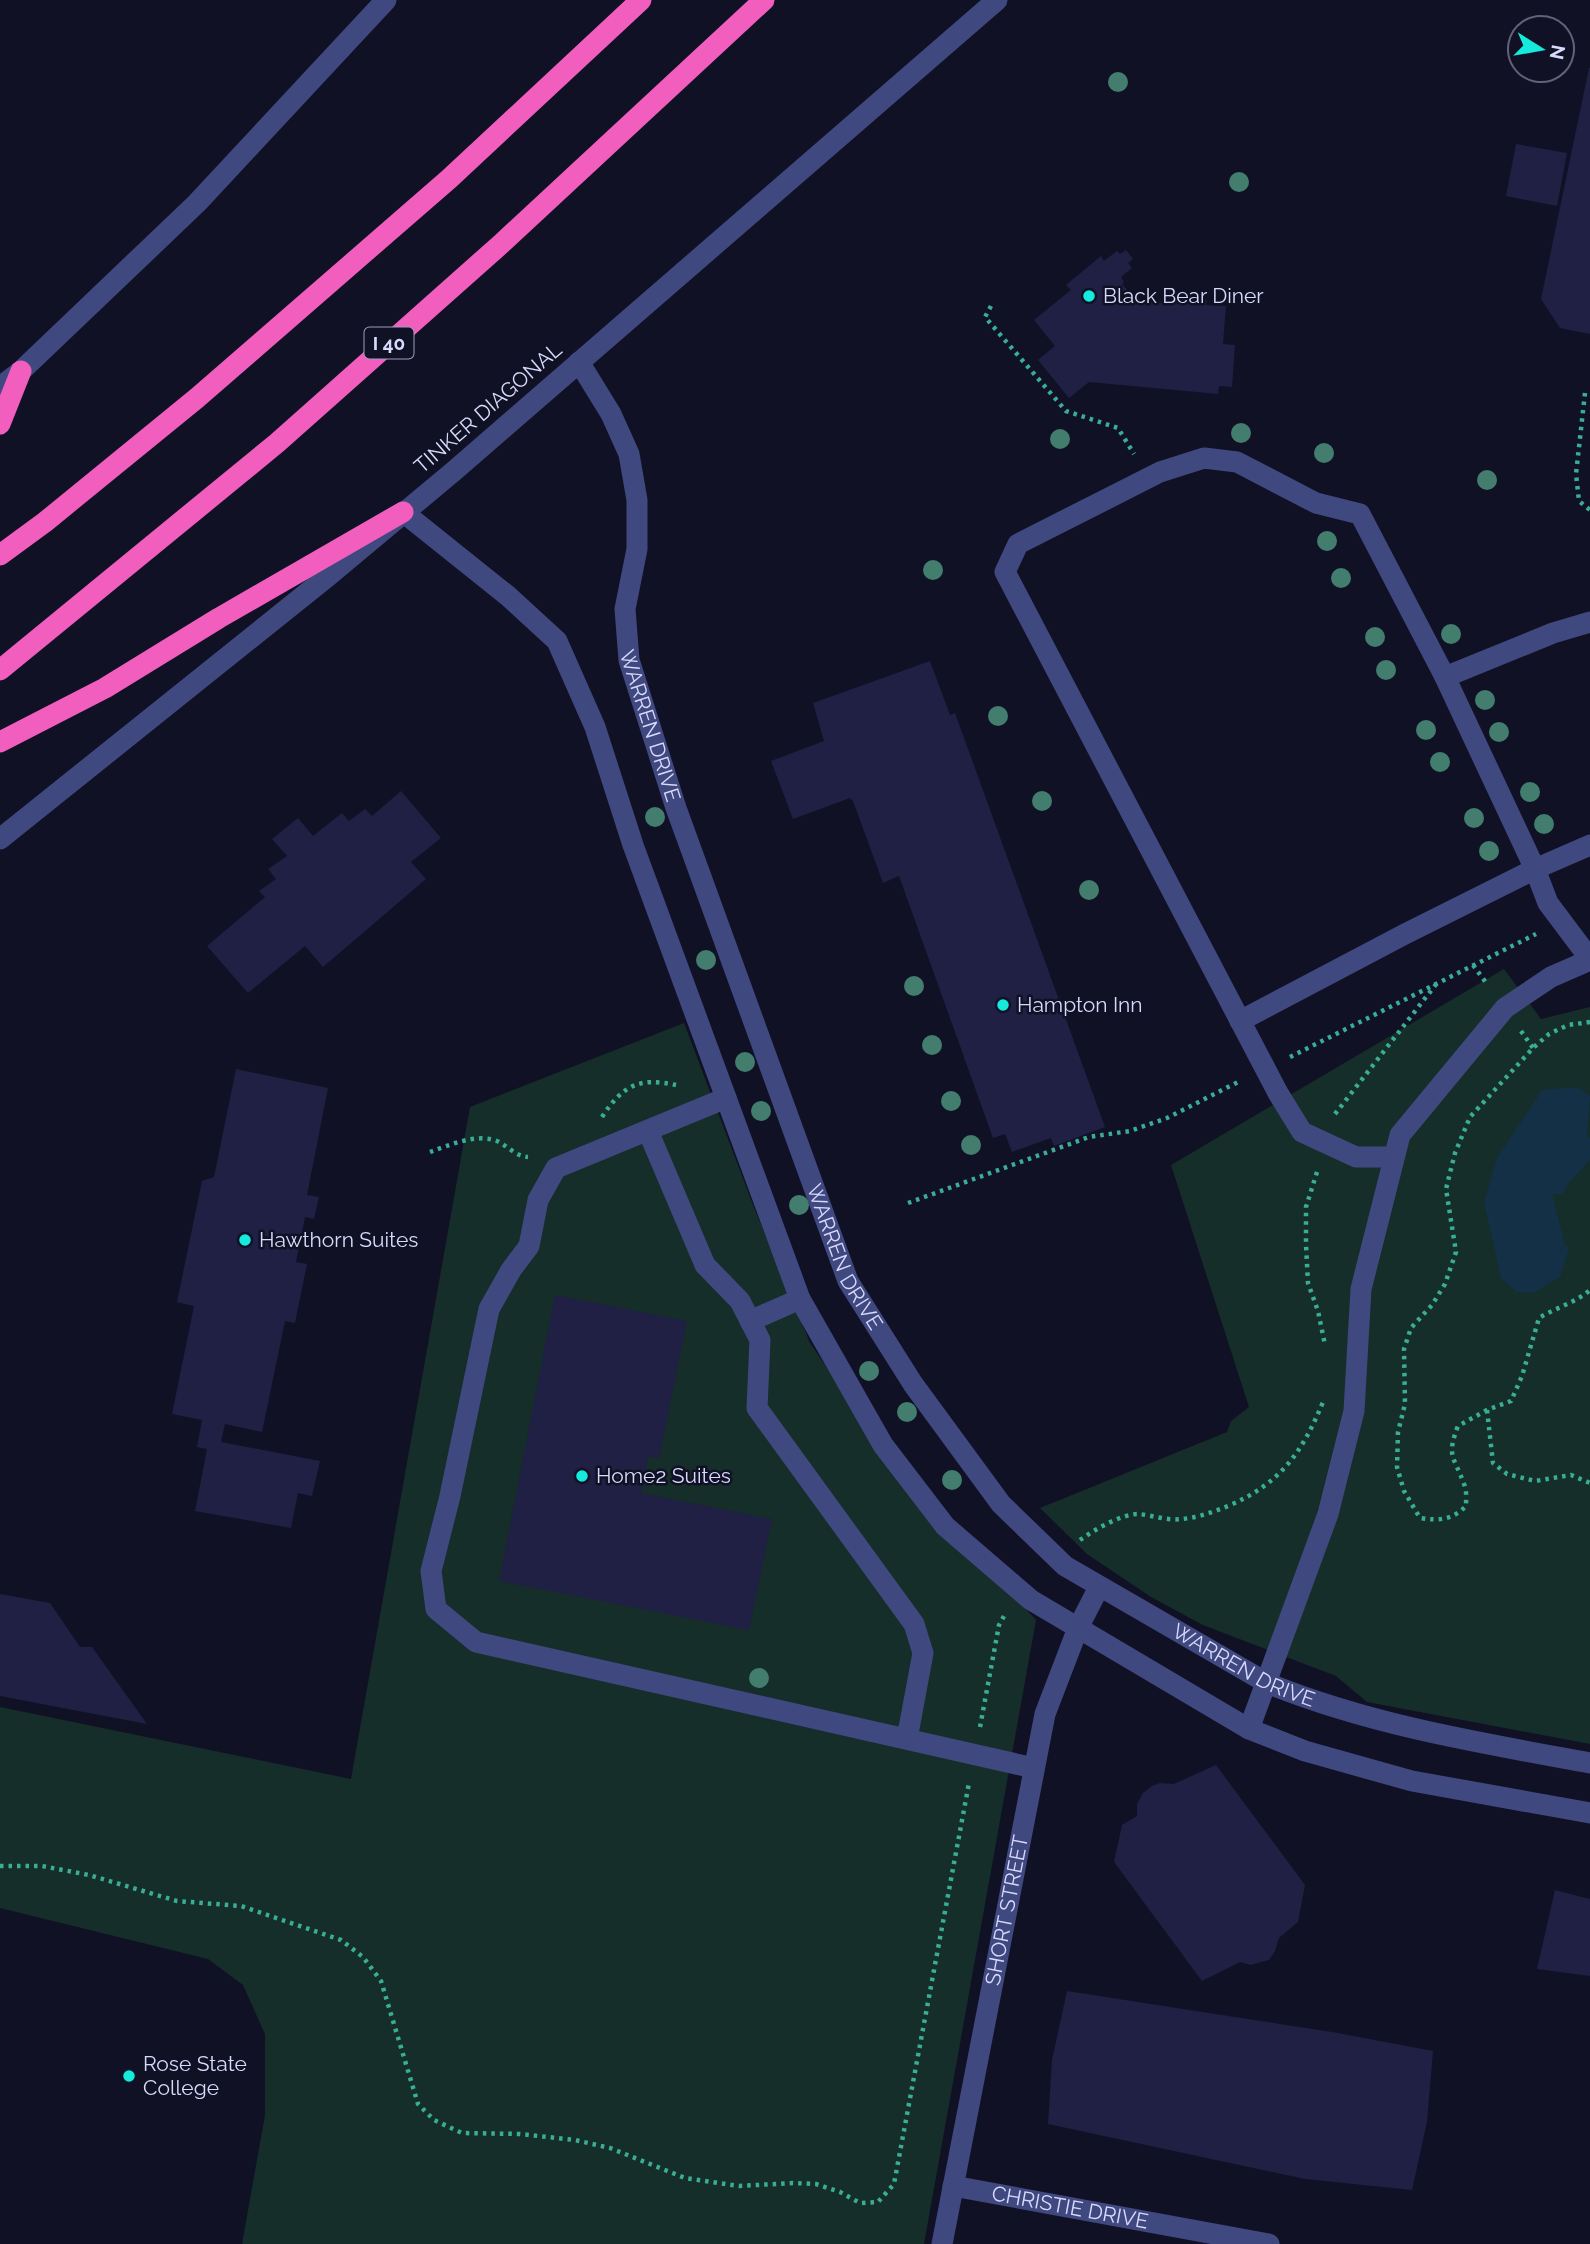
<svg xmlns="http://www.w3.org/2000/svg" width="1590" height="2244" font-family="Raleway,sans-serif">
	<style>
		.green { fill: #152e29 }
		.water { fill: #133047 }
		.building { fill: #201f44 }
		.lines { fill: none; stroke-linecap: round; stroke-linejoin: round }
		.path { stroke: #3aae94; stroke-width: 4.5; stroke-dasharray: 3.5 5; stroke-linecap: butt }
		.minor { stroke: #404880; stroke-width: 21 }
		.highway { stroke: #f15ebd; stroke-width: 21 }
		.tree { fill: #427d6e }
		.poi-dot { fill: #15ebdd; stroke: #111125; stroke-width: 2.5 }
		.labels { text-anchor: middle; stroke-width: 5; stroke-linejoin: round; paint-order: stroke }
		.shield { fill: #111125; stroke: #9c9ebc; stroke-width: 2 }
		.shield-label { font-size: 19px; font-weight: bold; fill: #d8dafc }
		.poi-label { font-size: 21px; fill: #d8dafc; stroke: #111125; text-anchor: start }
		.street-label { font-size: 21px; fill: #d8dafc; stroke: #111125 }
	</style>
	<rect width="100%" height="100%" fill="#111125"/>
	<g class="green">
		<polygon points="1504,969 1541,1019 1590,1007 1590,1744 1367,1702 1336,1676 1203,1625 1151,1597 1087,1554 1040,1508 1227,1432 1231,1421 1249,1407 1171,1165"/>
		<polygon points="684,1023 755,1210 810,1343 897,1470 1036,1620 924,2244 242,2244 265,2115 265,2034 243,1985 208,1959 0,1908 0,1707 351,1779 470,1107"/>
	</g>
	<polygon class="water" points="1578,1087 1590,1096 1587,1137 1590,1138 1590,1160 1568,1184 1562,1194 1552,1194 1565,1246 1570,1246 1560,1277 1534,1293 1516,1292 1501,1278 1484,1202 1497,1158 1542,1090"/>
	<g class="building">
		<polygon points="1589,68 1590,68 1590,334 1560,328 1541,299"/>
		<polygon points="1516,144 1567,153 1557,206 1506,196"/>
		<polygon points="1126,250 1133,259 1128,263 1132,268 1121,277 1124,282 1122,284 1136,300 1173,304 1174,297 1207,300 1206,305 1226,306 1223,344 1235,345 1232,387 1219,386 1218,394 1089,382 1069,398 1038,360 1055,346 1034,320 1071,290 1066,285 1101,256 1104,261 1117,251 1120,254"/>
		<polygon points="930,661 950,715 955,713 1105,1127 1054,1146 1051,1138 1012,1152 1005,1134 993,1138 899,876 883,883 853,801 850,798 793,819 771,761 824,741 813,703"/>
		<polygon points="401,791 441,838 411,862 426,879 323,967 305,946 248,993 207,946 265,897 259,891 276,879 268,869 287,856 272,839 298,818 313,836 342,813 349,821 365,809 372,816"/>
		<polygon points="236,1069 328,1088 307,1195 319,1197 314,1219 305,1217 296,1262 307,1264 295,1323 285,1321 262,1432 225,1424 221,1442 320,1461 312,1496 298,1493 291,1528 195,1511 207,1449 197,1447 202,1420 172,1414 194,1306 177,1302 202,1181 214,1177"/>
		<polygon points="555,1295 687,1321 659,1458 648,1456 641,1493 772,1519 749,1630 499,1581"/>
		<polygon points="0,1594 50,1603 80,1647 92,1647 147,1724 0,1696"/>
		<polygon points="1216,1765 1305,1885 1298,1922 1279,1938 1275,1951 1269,1960 1250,1965 1240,1962 1202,1981 1114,1862 1122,1825 1137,1816 1137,1804 1143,1793 1152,1786 1160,1783 1174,1784"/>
		<polygon points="1555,1890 1590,1899 1590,1976 1537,1969"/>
		<polygon points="1067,1991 1332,2032 1433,2051 1427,2122 1412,2190 1305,2179 1048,2124 1052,2060"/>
	</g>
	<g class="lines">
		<g class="path">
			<polyline points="991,306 985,317 1066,411 1118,428 1134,454"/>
			<polyline points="1585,393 1576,474 1579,501 1590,510"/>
			<polyline points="1473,965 1487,984"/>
			<path d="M1590 1022 1568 1025 1549 1034 1533 1048 1470 1117 1455 1153 1446 1189 1456 1252 1445 1284 1432 1305 1411 1328 1404 1349 1405 1404 1398 1432 1397 1467 1404 1491 1420 1518C1439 1521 1452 1520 1466 1506 1466 1499 1467 1490 1464 1484 1454 1456 1446 1457 1458 1426L1487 1410 1511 1401 1522 1376 1539 1318C1555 1308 1575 1303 1590 1290"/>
			<polyline points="1521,1031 1533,1048"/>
			<polyline points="1290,1057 1536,934"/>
			<polyline points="1335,1114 1437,983"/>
			<path d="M602 1117C623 1085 639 1077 676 1085"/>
			<path d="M430 1152C450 1145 476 1133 497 1141 508 1146 515 1156 528 1157"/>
			<polyline points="1317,1172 1306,1207 1306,1245 1308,1283 1318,1311 1325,1345"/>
			<polyline points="908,1203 1089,1137 1130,1131 1167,1118 1238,1082"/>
			<polyline points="1487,1410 1493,1463 1507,1474 1535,1481 1571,1475 1590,1483"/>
			<path d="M1080 1540C1094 1530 1121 1514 1138 1514 1152 1515 1167 1521 1181 1519 1197 1518 1213 1512 1228 1506 1280 1484 1302 1453 1323 1402"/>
			<polyline points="980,1727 999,1625 1004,1616"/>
			<polyline points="0,1866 42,1866 89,1875 177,1901 241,1906 341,1940 363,1957 381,1981 418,2104 434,2120 462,2133 520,2134 575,2140 610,2148 685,2178 739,2186 793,2183 816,2184 840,2192 860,2203 878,2202 894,2184 969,1783"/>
		</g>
		<g class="minor">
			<path id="s1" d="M579 362 611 414 629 454 637 500V549L625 609 629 660 676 808 848 1281 913 1384 1001 1504 1065 1566 1267 1683C1370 1725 1481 1743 1590 1763"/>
			<polyline points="0,387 21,371 197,203 386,0"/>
			<polyline points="403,512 508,596 557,641 595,727 633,845 800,1299 883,1445 945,1526 1031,1600 1249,1729 1305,1751 1412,1781 1590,1813"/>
			<polyline points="1445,677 1553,633 1590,622"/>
			<polyline points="0,839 327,577 454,471 997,0"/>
			<polyline points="1240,1021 1405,934 1535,869 1590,845"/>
			<polyline points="726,1098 556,1168 538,1200 529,1246 511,1270 489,1309 450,1496 431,1571 436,1609 476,1642 1034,1768"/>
			<polyline points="648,1131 705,1265 740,1301 760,1340 757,1408 914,1624 923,1653 907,1739"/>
			<polyline points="1394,1157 1356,1157 1302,1132 1278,1093 1005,572 1018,544 1160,472 1204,458 1237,462 1316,503 1360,514 1445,677 1535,869 1548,903 1590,959"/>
			<polyline points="750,1321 800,1299"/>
			<polyline points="1249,1729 1328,1514 1354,1411 1361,1289 1400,1135 1505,1008 1551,977 1590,960"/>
			<path id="s2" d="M953 2186 1269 2244"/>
			<path id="s3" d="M942 2244 1045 1714 1078 1628 1099 1587"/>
		</g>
		<g class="highway">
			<polyline points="0,424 21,371"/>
			<polyline points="0,555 45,522 197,398 449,179 641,0"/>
			<polyline points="0,670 277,443 501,244 764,0"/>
			<polyline points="0,742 105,688 219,618 403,512"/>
		</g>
	</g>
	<g class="tree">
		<circle cx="1118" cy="82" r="10"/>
		<circle cx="1239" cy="182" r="10"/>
		<circle cx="1241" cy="433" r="10"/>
		<circle cx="1060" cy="439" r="10"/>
		<circle cx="1324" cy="453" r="10"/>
		<circle cx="1487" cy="480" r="10"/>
		<circle cx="1327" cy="541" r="10"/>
		<circle cx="933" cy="570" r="10"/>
		<circle cx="1341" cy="578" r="10"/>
		<circle cx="1451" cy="634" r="10"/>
		<circle cx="1375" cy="637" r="10"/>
		<circle cx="1386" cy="670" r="10"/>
		<circle cx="1485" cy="700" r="10"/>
		<circle cx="998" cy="716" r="10"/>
		<circle cx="1426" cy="730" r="10"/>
		<circle cx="1499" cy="732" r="10"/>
		<circle cx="1440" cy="762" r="10"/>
		<circle cx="1530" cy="792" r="10"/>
		<circle cx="1042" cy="801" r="10"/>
		<circle cx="655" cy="817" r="10"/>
		<circle cx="1474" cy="818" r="10"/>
		<circle cx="1544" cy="824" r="10"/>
		<circle cx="1489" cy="851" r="10"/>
		<circle cx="1089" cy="890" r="10"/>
		<circle cx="706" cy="960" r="10"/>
		<circle cx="914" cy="986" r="10"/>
		<circle cx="932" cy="1045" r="10"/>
		<circle cx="745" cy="1062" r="10"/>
		<circle cx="951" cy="1101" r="10"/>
		<circle cx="761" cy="1111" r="10"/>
		<circle cx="971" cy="1145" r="10"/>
		<circle cx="799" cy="1205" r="10"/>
		<circle cx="869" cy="1371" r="10"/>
		<circle cx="907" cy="1412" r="10"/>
		<circle cx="952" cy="1480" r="10"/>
		<circle cx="759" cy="1678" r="10"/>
	</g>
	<g class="poi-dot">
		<circle cx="1089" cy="296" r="7"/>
		<circle cx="1003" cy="1005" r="7"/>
		<circle cx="245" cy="1240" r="7"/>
		<circle cx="582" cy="1476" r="7"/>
		<circle cx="129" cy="2076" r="7"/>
	</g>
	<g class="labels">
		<rect class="shield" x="364.5" y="327.5" width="49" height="31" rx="5"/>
		<g class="shield-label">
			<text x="389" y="350">I 40</text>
		</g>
		<g class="poi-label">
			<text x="1103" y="303">Black Bear Diner</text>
			<text x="1017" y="1012">Hampton Inn</text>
			<text x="259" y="1247">Hawthorn Suites</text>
			<text x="596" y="1483">Home2 Suites</text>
			<text x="143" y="2071">Rose State<tspan x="143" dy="24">College</tspan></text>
		</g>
		<g class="street-label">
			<text transform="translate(488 408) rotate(-41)" y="7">TINKER DIAGONAL</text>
			<text dy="7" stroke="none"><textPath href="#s1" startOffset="382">WARREN DRIVE</textPath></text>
			<text dy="7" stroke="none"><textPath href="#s1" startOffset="948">WARREN DRIVE</textPath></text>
			<text dy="7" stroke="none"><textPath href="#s1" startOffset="1536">WARREN DRIVE</textPath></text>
			<text dy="7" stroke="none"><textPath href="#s3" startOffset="340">SHORT STREET</textPath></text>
			<text dy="7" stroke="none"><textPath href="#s2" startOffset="119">CHRISTIE DRIVE</textPath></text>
		</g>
	</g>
	<g transform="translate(1541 49) rotate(101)"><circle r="33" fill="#111125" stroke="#61617b" stroke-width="2"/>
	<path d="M0-5L12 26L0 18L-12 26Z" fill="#15ebdd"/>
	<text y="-10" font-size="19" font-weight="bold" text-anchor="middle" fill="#d8dafc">N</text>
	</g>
</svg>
